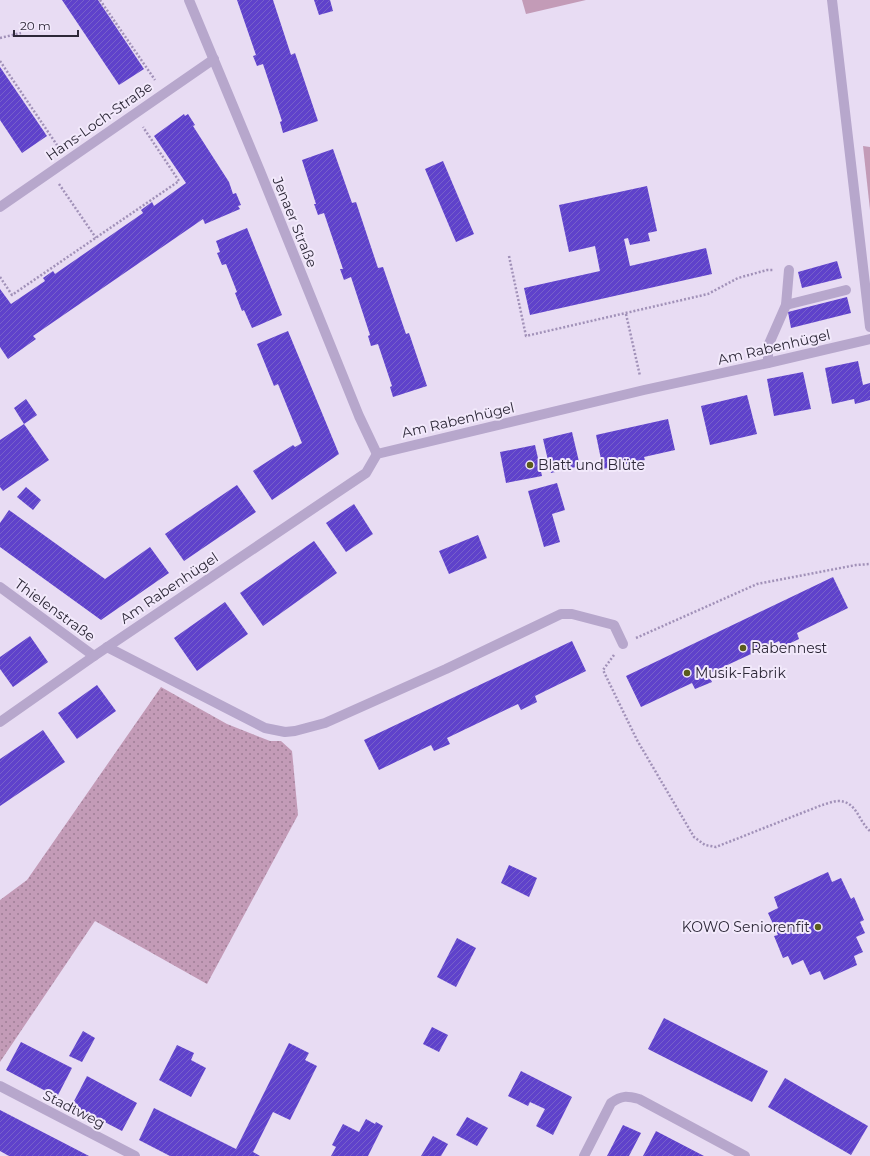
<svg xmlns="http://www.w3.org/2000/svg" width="870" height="1156" font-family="Montserrat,sans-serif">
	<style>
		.grass { fill: #c39bb7 }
		.park { fill: url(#park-dots) }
		.building { fill: url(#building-hatch) }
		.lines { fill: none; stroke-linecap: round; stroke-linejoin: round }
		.path { stroke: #a191b8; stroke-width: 2.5; stroke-dasharray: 2 2; stroke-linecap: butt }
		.minor { stroke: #b7a7cc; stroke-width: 10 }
		.poi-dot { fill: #5a5c1b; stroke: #f2e9fb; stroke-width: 1.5 }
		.labels { text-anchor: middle; stroke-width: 4; stroke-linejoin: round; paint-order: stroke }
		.street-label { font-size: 14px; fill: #2d2838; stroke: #f2e9fb }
		.poi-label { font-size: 14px; fill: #2d2838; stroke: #f2e9fb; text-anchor: start }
	</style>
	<defs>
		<pattern id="park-dots" width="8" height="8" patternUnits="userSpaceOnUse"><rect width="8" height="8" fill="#c39bb7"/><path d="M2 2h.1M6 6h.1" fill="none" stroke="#9f7e96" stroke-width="1.8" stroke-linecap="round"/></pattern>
		<pattern id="building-hatch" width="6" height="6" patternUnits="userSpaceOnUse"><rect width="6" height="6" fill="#5f42cb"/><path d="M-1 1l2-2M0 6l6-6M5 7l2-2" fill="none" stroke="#7761c9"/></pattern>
	</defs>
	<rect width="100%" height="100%" fill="#e8dcf3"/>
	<g class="grass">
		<polygon points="522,0 586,0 526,14"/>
		<polygon points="863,146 870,147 870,210"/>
	</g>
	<polygon class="park" points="161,687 227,724 270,741 281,741 292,751 298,815 207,984 95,921 0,1062 0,900 27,880"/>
	<g class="building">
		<polygon points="62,0 98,0 144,69 119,85"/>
		<polygon points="237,0 273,0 291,55 295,53 318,121 283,133 280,122 282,121 263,64 257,66 253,56 256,55"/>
		<polygon points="314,0 330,0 333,11 319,15"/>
		<polygon points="0,67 47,136 22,153 0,120"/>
		<polygon points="184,114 185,116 188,114 195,125 193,126 229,182 233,194 236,193 241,205 238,206 240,209 205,224 203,219 33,336 36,339 8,359 0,347 0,289 11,304 45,281 43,278 53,271 55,274 143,213 141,210 152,202 154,206 186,183 154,136"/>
		<polygon points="333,149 352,203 356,202 378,268 383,267 406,334 409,333 427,386 393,397 390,387 392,386 378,344 371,346 368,336 370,335 351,277 344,280 340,269 343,269 324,213 318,215 314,204 316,204 302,160"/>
		<polygon points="443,161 474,234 456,242 425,169"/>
		<polygon points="647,186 657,231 648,233 650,241 630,245 628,238 624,239 630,266 706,248 712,274 530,315 524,288 600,271 595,246 569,252 559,205"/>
		<polygon points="247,228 282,315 252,328 244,310 242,311 235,293 237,292 226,264 222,265 217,253 220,252 216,241"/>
		<polygon points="837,261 842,278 802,288 798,272"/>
		<polygon points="847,297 851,313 791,328 788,312"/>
		<polygon points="288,331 339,454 272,500 253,471 293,445 295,447 302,443 278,384 274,386 257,344"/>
		<polygon points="858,361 863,385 870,383 870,400 855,404 854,399 832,404 825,368"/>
		<polygon points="803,372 811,409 774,416 767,379"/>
		<polygon points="747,395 757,434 710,445 701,406"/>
		<polygon points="26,399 37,415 24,424 14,408"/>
		<polygon points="668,419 675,450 644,457 645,460 603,469 596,435"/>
		<polygon points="24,424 49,460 3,491 0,487 0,440"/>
		<polygon points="572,432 580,466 551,473 543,439"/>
		<polygon points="535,445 542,476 506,483 500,452"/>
		<polygon points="557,483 565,510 552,514 560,542 544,547 528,491"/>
		<polygon points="237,485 256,512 184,561 165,534"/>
		<polygon points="26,487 41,500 33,510 17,497"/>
		<polygon points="354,504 373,534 346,552 326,523"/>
		<polygon points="9,510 105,579 150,547 169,573 101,620 0,547 0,523"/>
		<polygon points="478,535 487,558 449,574 439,551"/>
		<polygon points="314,541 337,573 263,626 240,593"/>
		<polygon points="833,577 848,608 797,633 799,639 782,647 779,641 708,674 712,682 695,689 692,683 641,707 626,676"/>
		<polygon points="225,602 248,634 197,671 174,638"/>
		<polygon points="30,636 48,662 13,687 0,669 0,657"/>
		<polygon points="572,641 586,671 535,696 537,702 521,710 518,704 447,738 450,744 434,751 431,745 379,770 364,740"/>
		<polygon points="97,685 116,711 77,739 58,713"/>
		<polygon points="43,730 65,762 0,806 0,759"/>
		<polygon points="509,865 537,878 529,897 501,883"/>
		<polygon points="828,872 832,882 841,878 851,899 854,897 864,920 860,922 865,933 856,937 863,952 854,956 857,965 824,980 820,971 810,975 803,960 792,965 788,956 783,958 774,936 778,935 768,913 778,908 774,897"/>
		<polygon points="457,938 476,948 456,987 437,977"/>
		<polygon points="664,1018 768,1071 752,1102 648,1049"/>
		<polygon points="432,1027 448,1035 439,1052 423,1044"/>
		<polygon points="83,1031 95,1038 82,1062 69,1056"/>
		<polygon points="21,1042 72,1068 57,1097 6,1070"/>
		<polygon points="289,1043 309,1053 305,1060 317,1066 290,1120 273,1112 253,1152 260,1156 170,1156 139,1140 154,1108 236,1149"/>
		<polygon points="177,1045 194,1053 191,1060 206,1068 191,1097 159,1080"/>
		<polygon points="521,1071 572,1097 553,1135 536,1126 545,1109 530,1102 528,1106 508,1096"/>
		<polygon points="87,1076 137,1103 122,1131 72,1105"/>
		<polygon points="785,1078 868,1126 851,1155 768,1107"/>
		<polygon points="0,1110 89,1156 9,1156 0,1151"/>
		<polygon points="467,1117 488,1128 477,1146 456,1135"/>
		<polygon points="366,1119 375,1124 376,1122 383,1126 368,1156 331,1156 336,1147 332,1145 343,1124 359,1132"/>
		<polygon points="623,1125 641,1133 629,1156 607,1156"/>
		<polygon points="656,1131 704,1156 643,1156"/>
		<polygon points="433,1136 448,1144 441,1156 421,1156"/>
	</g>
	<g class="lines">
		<g class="path">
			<polyline points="100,0 155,80"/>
			<polyline points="0,38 21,33"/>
			<polyline points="0,61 59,148"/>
			<polyline points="59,184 96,238"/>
			<polyline points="509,256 526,336 708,294 738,278 767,270 773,270"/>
			<polyline points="0,277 12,295 179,181 143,127"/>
			<polyline points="626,314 640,376"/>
			<polyline points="636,638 757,584 856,565 870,564"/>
			<path d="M614 655 603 670 637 740 694 837 705 845 716 847 822 805C827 804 833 801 838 801 857 801 858 821 870 831"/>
		</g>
		<g class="minor">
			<polyline points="189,0 260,171 359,416 377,454"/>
			<polyline points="832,0 870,327"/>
			<polyline points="0,207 214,59"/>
			<polyline points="786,305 846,290"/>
			<polyline points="768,363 768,346 786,305 789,270"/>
			<polyline points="0,587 94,656"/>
			<polyline points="107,647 265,728 285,732 295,731 325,723 446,669 561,614 572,614 614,625 623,644"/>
			<polyline points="0,722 94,656 366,473 377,454 644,390 768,363 870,339"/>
			<polyline points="0,1086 135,1156"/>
			<path d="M584 1156 611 1103C622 1095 627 1096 639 1099L745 1156"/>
		</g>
	</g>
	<g class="poi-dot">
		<circle cx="530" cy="465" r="4"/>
		<circle cx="743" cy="648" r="4"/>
		<circle cx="687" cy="673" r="4"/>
		<circle cx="818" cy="927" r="4"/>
	</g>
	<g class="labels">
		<g class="street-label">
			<text transform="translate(99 121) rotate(-35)" y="5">Hans-Loch-Straße</text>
			<text transform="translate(295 222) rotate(68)" y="5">Jenaer Straße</text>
			<text transform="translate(774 347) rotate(-13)" y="5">Am Rabenhügel</text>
			<text transform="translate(458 420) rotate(-13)" y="5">Am Rabenhügel</text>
			<text transform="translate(169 588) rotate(-34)" y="5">Am Rabenhügel</text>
			<text transform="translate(55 610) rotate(36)" y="5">Thielenstraße</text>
			<text transform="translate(74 1109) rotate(27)" y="5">Stadtweg</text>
		</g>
		<g class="poi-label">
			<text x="538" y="470">Blatt und Blüte</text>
			<text x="751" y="653">Rabennest</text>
			<text x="695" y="678">Musik-Fabrik</text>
			<text x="810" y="932" text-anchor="end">KOWO Seniorenfit</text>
		</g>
	</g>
	<path d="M14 30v6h64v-6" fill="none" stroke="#2d2838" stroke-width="2"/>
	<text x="20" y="30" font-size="12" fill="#2d2838" stroke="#f2e9fb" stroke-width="3" paint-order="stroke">20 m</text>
</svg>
